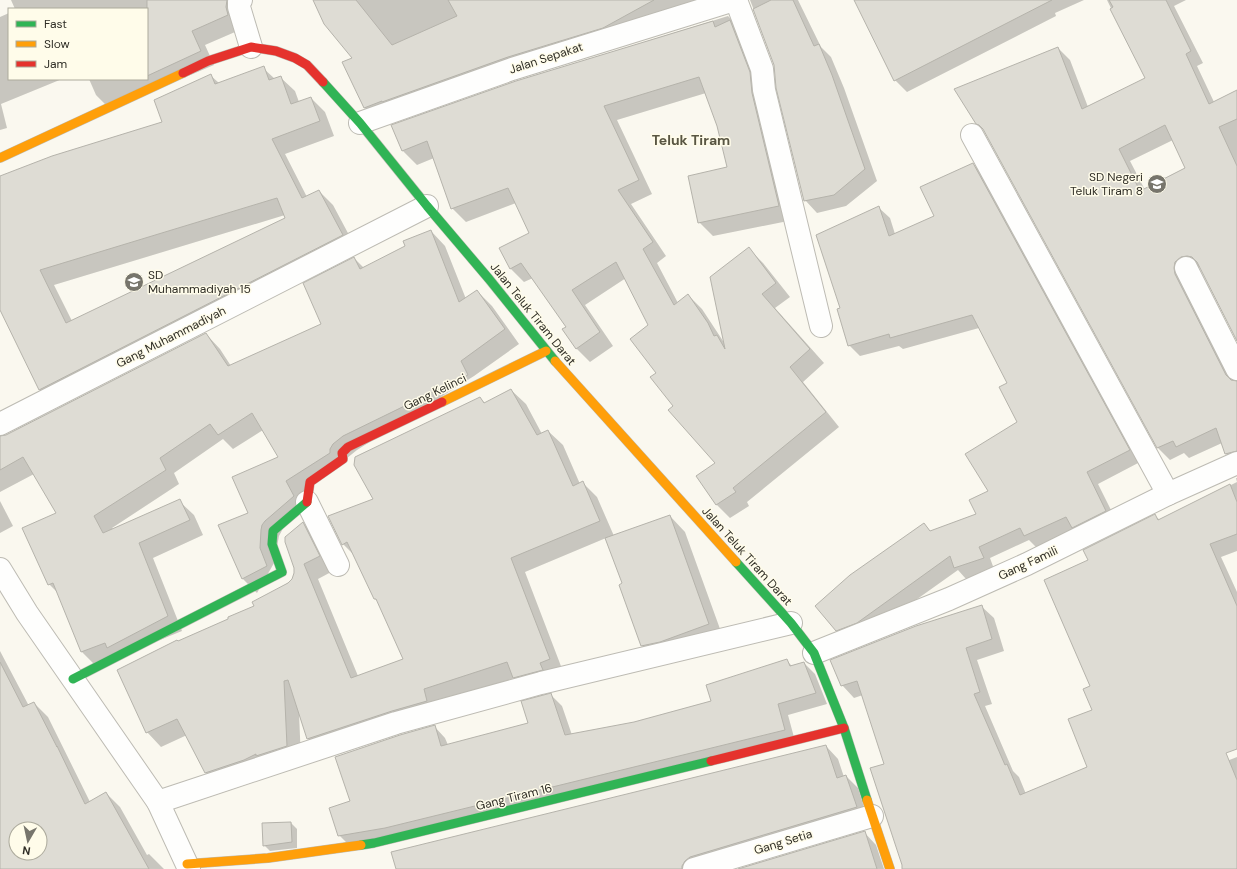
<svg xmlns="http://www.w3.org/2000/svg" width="1237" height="869" font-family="'DM Sans',sans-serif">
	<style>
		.shadow { fill: #0003; fill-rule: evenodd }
		.building { fill: #dedcd4; stroke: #b5b3ab; fill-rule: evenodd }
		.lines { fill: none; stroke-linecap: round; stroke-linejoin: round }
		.street-casing { stroke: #bdbbb3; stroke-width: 24 }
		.fast-casing { stroke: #bdbbb3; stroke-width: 10 }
		.slow-casing { stroke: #bdbbb3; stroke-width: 10 }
		.jam-casing { stroke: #bdbbb3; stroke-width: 10 }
		.street { stroke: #fefefd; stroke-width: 22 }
		.fast { stroke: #30b455; stroke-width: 9 }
		.slow { stroke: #ff9f0a; stroke-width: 9 }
		.jam { stroke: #e5322d; stroke-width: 9 }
		.labels { text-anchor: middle; stroke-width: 3; stroke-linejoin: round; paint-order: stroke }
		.street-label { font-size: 12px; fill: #302e26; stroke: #fffcea }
		.poi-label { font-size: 12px; fill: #302e26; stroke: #fffcea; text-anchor: end }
		.quarter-label { font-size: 14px; font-weight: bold; fill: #595643; stroke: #fffcea }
	</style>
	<rect width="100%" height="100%" fill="#faf8ef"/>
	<g class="shadow">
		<polygon points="11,0 229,0 242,29 205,45 214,65 110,109 96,95 89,79 147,79 147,9 15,9"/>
		<polygon points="314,0 742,0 377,120 365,108 344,63 353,58"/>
		<polygon points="750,0 798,0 821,47 831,57 844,88 877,181 846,206 817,213 805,200 775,64"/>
		<polygon points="855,0 1084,0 1055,13 1056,16 907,92 895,80"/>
		<path d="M1107 0H1186L1174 6 1203 63 1197 66 1214 102 1237 91V339L1200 267 1192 269 1187 287 1235 382H1237V465L1226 454 1222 443 1189 458 1184 453 1170 460 1158 448 985 131 1058 48 1070 60 1088 107 1146 79ZM1173 140 1186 169 1145 190 1130 161Z"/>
		<polygon points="9,13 9,79 62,79 1,104 7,128 0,130 0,17"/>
		<polygon points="728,16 742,30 793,220 713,236 699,222 728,168 718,126 706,93 617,120 652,194 631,204 666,256 657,263 678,303 688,295 702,309 725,344 749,249 763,263 790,297 775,308 824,363 803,382 839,427 747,502 749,506 730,518 716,504 717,463 674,406 657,373 649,325 626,278 585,305 613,346 590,362 576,348 567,327 533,278 524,282 510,268 531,234 516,203 466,222 452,208 434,158 417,165 403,151 516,82"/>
		<path d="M263 68 275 79 280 77 295 91 299 102 311 98 325 112 334 136 285 154 307 197 319 191 333 205 357 250 54 404 40 390 0 308V178L163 123 210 75 219 83ZM285 215 286 218 72 321 54 285Z"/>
		<polygon points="973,164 984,175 1140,462 1098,484 1117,522 1075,529 1036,547 1029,540 990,558 994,569 966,579 958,570 868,634 848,642 837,630 924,524 931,532 977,514 990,492 1018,423 1009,383 979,328 903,349 899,346 860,356 849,345 842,309 878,207 890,218 895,234 935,216"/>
		<polygon points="431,231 445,246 466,299 477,291 492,306 519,344 474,376 357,450 300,496 279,536 274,563 257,593 242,578 249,513 280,458 263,430 233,449 223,439 174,473 179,484 112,528 113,529 179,501 194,515 203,535 153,558 182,631 96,666 82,652 59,594 49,584 57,514 34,474 0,492 0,419 4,432 2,437 6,436 206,334 220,349 231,366 322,324 354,258 364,268 407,247"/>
		<polygon points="511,390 526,404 542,434 548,431 563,445 580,484 583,483 597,497 614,536 670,516 685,532 724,640 658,661 642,646 623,584 606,538 525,572 564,674 528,692 515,678 437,703 322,753 308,739 299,713 301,760 220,787 206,773 187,735 161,747 147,732 179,642 255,607 293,579 303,523 317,538 333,571 318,579 358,676 404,659 379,602 375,599 354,555 343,544 375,499 480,398 486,404"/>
		<polygon points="1236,478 1237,478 1237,551 1221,557 1237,592 1237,739 1183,778 1237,757 1237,869 903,869 886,765 863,695 854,698 842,685 981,606 994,618 1004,651 977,660 992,704 985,706 1013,771 1019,777 1026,794 1088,767 1094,711 1091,687 1090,561 1155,516 1160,520 1237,482"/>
		<polygon points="0,501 13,526 0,533"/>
		<path d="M0 651 29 706 34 703 48 717 90 802 106 793 120 807 147 855 149 854 164 869H0ZM16 829H40V853H16Z"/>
		<polygon points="786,660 792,666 804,663 815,674 827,704 788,715 795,741 350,846 339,835 351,802 434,726 445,738 448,745 530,724 551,695 562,706 572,735 634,723 712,701"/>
		<polygon points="826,746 838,759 844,777 846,776 858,788 868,820 703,869 397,869"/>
		<polygon points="291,823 297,829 297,848 270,851 264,845"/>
		<polygon points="864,832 876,845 884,869 741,869"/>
	</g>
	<g class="building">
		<polygon points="147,0 227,0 226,7 228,15 192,31 201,51 147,76"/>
		<polygon points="313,0 356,0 392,45 457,16 448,0 654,0 603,28 508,57 382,102 382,101 364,108 342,62 352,58 324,24"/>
		<polygon points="771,0 793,0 814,46 819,44 832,75 865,169 834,195 804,201 776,88 774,65 753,9"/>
		<polygon points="854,0 1052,0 894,81"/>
		<path d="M1109 0H1166L1191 51 1186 54 1209 104 1237 90V119L1219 127 1237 166V341L1197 262 1192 257 1187 256 1181 257 1175 262 1174 268 1175 274 1226 375 1231 380 1237 381V451L1225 454 1216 428 1176 447 1173 441 1157 448 983 129 979 125 976 124 954 89 1058 47 1082 109 1145 78 1110 9 1113 7ZM1165 125 1185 168 1140 191 1119 149Z"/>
		<polygon points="730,20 750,72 752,93 779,206 698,223 688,176 727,167 717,126 699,77 604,106 639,180 618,190 653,242 643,249 674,305 688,294 708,323 714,336 717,335 725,349 710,277 749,247 776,283 762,294 810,349 790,367 826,412 733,488 736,492 716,505 696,476 715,463 668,410 673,406 650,377 656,373 630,339 648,325 616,262 572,290 600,332 576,349 562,329 566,327 521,263 510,269 499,248 529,233 508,188 451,209 427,141 402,151 391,125 516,81 713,21 715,27"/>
		<path d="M264 66 269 80 281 76 291 104 311 97 320 121 272 139 302 198 319 190 343 235 39 390 0 310V176L52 156 162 122 154 100 211 74 215 84ZM277 198 285 218 66 323 40 270Z"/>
		<polygon points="973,163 1130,450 1087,472 1106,511 1072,528 1066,517 1024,536 1020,528 979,547 984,558 954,568 950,556 857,623 836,631 815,606 850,575 924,523 930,531 976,514 969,500 988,491 965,454 1017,422 999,387 1007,383 972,315 890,338 889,334 848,346 837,309 840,308 816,235 879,206 889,236 934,216 920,187"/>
		<polygon points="431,230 459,302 477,290 505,329 461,361 468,375 343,436 333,444 330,449 330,453 286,481 294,496 265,521 262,525 261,530 260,548 267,566 242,579 218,525 248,513 232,477 278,457 252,413 218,435 210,424 160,458 166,470 94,516 103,533 180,499 190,520 139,543 168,616 107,648 105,643 81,652 53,583 48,585 22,528 56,513 23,457 0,470 0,436 6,435 206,333 228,366 321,324 303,283 354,257 360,269 405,246 403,241"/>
		<polygon points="511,389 537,435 548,430 573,486 583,481 600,521 511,558 550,659 540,663 543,670 513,678 507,662 424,689 427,701 392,711 307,739 288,680 284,681 287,746 256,756 256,754 244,760 205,773 177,719 146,733 117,670 177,640 178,641 228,619 228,617 254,606 252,602 288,583 292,579 294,573 294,568 285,542 285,537 303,522 320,556 304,564 351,678 403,659 376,599 374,599 347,542 342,545 328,516 373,499 354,465 355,457 480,397 484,403"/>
		<polygon points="1230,484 1237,502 1237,534 1210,544 1237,606 1237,749 1226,753 1237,780 1237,869 902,869 902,865 870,768 884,764 857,681 841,686 830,660 916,626 982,605 992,639 966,648 980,692 974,694 1005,765 1007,764 1020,795 1087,767 1068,719 1092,710 1083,689 1090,686 1044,580 1088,560 1083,550 1155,514 1158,520"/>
		<polygon points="670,515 709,624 660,642 641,646 619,585 622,583 605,538"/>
		<polygon points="787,659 790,666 804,662 816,693 778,704 785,730 385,828 338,836 329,808 350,801 335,757 400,735 435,725 441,746 528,723 521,701 551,693 565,735 634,722 711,701 706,685"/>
		<path d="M0 662 23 707 34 702 57 747V746L85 804 106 792 149 869H0ZM16 829H40V853H16Z"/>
		<polygon points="826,745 837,778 846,775 857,807 690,857 685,861 682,866 682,869 396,869 391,852"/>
		<polygon points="291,822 292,842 263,846 262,823"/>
		<polygon points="865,831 877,869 738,869"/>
	</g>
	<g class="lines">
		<defs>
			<g id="street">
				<polyline points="241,0 239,2 239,7 251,47"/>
				<polyline points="736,0 762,69 764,90 821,326"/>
				<polyline points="360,123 512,69 734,0"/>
				<polyline points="972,135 1168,494"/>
				<polyline points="1186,268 1237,369"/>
				<polyline points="0,424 427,206"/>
				<polyline points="307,502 338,565"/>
				<polyline points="0,569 27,613 158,802 189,869"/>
				<polyline points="814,653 949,599 1027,564 1168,494 1237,463"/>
				<polyline points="158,802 396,723 541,683 791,623"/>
				<polyline points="694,869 872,816"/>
			</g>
			<g id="fast">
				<polyline points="323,82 360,123 427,206 489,279 555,361"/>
				<polyline points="736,562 791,623 814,653 844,728 867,800"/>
				<polyline points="73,679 282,572 272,544 273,531 307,502"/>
				<polyline points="361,845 374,843 711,761"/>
			</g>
			<g id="slow">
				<polyline points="0,158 183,73"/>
				<polyline points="555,361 736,562"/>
				<polyline points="442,402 546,351"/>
				<polyline points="867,800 890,869"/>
				<polyline points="187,864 268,858 361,845"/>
			</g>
			<g id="jam">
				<polyline points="183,73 208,61 251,47 276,51 295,58 307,65 323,82"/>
				<polyline points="307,502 310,482 343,459 342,453 348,447 442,402"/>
				<polyline points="711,761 844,728"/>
			</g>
		</defs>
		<use href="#street" class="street-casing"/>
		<use href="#fast" class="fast-casing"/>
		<use href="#slow" class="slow-casing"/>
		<use href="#jam" class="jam-casing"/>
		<use href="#street" class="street"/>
		<use href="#fast" class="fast"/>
		<use href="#slow" class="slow"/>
		<use href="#jam" class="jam"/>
	</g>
	<defs>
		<symbol id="school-disc" viewBox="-11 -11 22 22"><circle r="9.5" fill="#77756c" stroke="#fffcea"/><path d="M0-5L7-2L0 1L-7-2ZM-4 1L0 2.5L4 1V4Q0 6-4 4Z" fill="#fff"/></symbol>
	</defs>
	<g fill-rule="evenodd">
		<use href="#school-disc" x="1146" y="173" width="22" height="22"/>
		<use href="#school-disc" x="123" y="271" width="22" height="22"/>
	</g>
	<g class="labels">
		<g class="street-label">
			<text transform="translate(546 58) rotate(-18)" y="4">Jalan Sepakat</text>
			<text transform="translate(533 314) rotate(51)" y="4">Jalan Teluk Tiram Darat</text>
			<text transform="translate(171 337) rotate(-27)" y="4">Gang Muhammadiyah</text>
			<text transform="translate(435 392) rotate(-26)" y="4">Gang Kelinci</text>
			<text transform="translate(747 556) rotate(48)" y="4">Jalan Teluk Tiram Darat</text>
			<text transform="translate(1028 563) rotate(-25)" y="4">Gang Famili</text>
			<text transform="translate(514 797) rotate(-14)" y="4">Gang Tiram 16</text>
			<text transform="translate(783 842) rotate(-17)" y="4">Gang Setia</text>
		</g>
		<g class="poi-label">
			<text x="1143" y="181">SD Negeri<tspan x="1143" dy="14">Teluk Tiram 8</tspan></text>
			<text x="148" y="279" text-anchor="start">SD<tspan x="148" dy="14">Muhammadiyah 15</tspan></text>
		</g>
		<g class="quarter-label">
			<text x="691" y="145">Teluk Tiram</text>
		</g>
	</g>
	<rect x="8" y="8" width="140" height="72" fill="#fffcea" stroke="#acaa9c"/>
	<rect x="16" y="21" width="20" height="6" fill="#30b455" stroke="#acaa9c"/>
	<text x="44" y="28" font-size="12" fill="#302e26">Fast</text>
	<rect x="16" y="41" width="20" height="6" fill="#ff9f0a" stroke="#acaa9c"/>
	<text x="44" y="48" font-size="12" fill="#302e26">Slow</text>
	<rect x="16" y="61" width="20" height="6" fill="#e5322d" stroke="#acaa9c"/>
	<text x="44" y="68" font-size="12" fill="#302e26">Jam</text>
	<g transform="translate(28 841) rotate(189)"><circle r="19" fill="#fffcea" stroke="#acaa9c"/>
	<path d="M0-3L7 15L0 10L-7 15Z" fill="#77756c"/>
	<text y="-6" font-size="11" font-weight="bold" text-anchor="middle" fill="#302e26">N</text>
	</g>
</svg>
